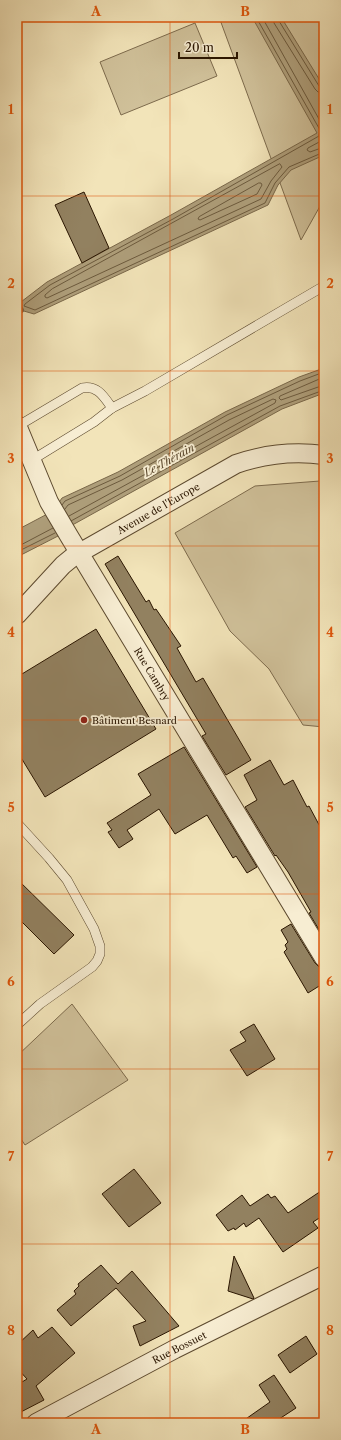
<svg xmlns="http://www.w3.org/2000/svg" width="341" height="1440" font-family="'Libre Caslon Text',serif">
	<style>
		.green { fill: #d0c19a; stroke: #7d6b4d }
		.water { fill: #ae9e7a; stroke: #796749 }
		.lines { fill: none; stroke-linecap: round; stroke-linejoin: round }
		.shore { stroke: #6c5a3d; stroke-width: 1 }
		.stream { stroke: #796749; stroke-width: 6 }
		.building { fill: #928160; stroke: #2a1500 }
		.service-casing { stroke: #5c492e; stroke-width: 10 }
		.minor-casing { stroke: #5c492e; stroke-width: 20 }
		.service { stroke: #f7edd2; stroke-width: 9 }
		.minor { stroke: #f7edd2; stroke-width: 18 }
		.grid { fill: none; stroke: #de560b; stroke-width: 1; stroke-opacity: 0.55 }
		.poi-dot { fill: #8f2418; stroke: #f7edd2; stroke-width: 1.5 }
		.labels { text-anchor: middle; stroke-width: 3.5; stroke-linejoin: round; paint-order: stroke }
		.street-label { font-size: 10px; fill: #2a1500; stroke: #f7edd2 }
		.poi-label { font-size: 10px; fill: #2a1500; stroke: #f7edd2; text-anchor: start }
		.water-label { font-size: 11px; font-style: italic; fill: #5f4c31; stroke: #f7edd2 }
		.neatline { fill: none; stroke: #de560b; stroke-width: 1.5 }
		.grid-label { font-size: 13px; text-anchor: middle; font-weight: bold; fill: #de560b }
	</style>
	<rect width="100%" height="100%" fill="#f2e4b9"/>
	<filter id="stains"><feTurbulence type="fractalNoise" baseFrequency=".005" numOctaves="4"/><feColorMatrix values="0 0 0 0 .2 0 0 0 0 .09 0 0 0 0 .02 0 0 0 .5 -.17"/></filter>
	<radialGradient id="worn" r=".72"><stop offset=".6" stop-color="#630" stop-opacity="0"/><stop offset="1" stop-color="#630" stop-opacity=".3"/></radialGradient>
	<g class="green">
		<polygon points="219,17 324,17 324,199 301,240"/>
		<polygon points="195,23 217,76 121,115 100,62"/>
		<polygon points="320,481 324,482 324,727 303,725 269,669 230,631 175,533 255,486"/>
		<polygon points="72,1004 128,1080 25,1145 17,1133 17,1056"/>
	</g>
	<g class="water">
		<polygon points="252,17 281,17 324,87 324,155 291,170 278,185 268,205 34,314 17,309 17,305 47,282 171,215 317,133"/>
		<polygon points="324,368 324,393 282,409 76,523 63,530 60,535 17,557 17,530 53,511 62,498 118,472 225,412 299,377"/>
	</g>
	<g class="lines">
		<g class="shore">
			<polyline points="256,17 320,130 319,136 173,219 50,285 25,304 24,306 35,310 265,203 275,183 289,167 324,152"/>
			<polyline points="262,17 324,128"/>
			<polyline points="273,17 274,23 315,89 318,92 324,93"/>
			<polyline points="278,17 279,21 319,86 324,88"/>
			<polyline points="324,138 321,141 308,148 307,150 310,152 324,147"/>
			<polygon points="280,164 282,167 271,181 261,199 47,298 45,297 45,295 52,289"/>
			<polygon points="259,183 261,183 262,185 257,194 200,220 198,219 199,217"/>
			<polyline points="324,377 280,396 279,398 281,400 324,385"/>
			<polyline points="62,505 65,501 120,476 227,415 300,381 324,372"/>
			<polyline points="65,509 68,505 122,480 229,420 273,399 276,400 275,403 69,516"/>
			<polyline points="71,521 280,406 324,390"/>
			<polyline points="17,547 53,528"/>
			<polyline points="17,552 55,533"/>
		</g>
		<polyline class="stream" points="17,312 21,310"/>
	</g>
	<g class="building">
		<polygon points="84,192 109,248 82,263 55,205"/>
		<polygon points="118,556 146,602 149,600 154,610 156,609 181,646 177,648 196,682 203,678 251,760 226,775 202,736 206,734 105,564"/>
		<polygon points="96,629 156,729 45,797 17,751 17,677"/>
		<polygon points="184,747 257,867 247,873 236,856 233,858 207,815 175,834 159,809 127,830 133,839 119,848 108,832 112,830 107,823 151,795 138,774"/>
		<polygon points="270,760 284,785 293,780 307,807 309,806 324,834 324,938 309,913 311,912 288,872 276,855 275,856 245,807 257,800 244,775"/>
		<polygon points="17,879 74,935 54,954 17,917"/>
		<polygon points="291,924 315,963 319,967 324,968 324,983 308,993 284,952 287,949 285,945 288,942 281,930"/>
		<polygon points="254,1024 275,1059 247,1076 230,1050 246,1041 240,1032"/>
		<polygon points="134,1169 161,1203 129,1227 102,1194"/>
		<polygon points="324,1189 324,1215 313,1222 318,1228 283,1252 259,1218 246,1227 244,1223 235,1230 234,1228 228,1231 216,1215 242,1195 250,1206 268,1194 271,1198 275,1196 288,1213"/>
		<polygon points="234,1256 254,1298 253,1299 228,1291"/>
		<polygon points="101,1265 118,1284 132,1271 179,1326 140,1346 133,1326 146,1321 116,1288 71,1326 57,1310 76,1294 74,1291 79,1286 78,1284"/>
		<polygon points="52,1327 75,1353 36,1386 44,1400 17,1414 17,1385 27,1379 17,1368 17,1345 33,1330 38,1338"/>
		<polygon points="306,1336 317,1354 290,1373 278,1355"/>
		<polygon points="274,1375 296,1408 273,1423 240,1423 270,1402 259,1385"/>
	</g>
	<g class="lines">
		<defs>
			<g id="service">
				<path d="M18 426 82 388C98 385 104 397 112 408"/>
				<polyline points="32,460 94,422 112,408 145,391 324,286"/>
				<polyline points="17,823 49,858 67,880 94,929 100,946 100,954 97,961 92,967 40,1004 17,1025"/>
			</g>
			<g id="minor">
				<path id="s1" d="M17 425 49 502 69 536 324 958"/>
				<path id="s2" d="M17 615 63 565 74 556 236 464C265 454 293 451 324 455"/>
				<path id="s3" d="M36 1423 175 1349 324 1275"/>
			</g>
		</defs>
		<use href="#service" class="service-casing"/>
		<use href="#minor" class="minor-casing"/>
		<use href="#service" class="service"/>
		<use href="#minor" class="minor"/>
	</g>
	<path class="grid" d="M170 17V1423M17 196H324M17 371H324M17 546H324M17 720H324M17 894H324M17 1069H324M17 1244H324"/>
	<circle class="poi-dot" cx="84" cy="720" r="4"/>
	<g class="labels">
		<g class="street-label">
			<text dy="4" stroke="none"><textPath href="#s2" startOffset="179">Avenue de l'Europe</textPath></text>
			<text dy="4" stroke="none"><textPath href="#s1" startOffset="284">Rue Cambry</textPath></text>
			<text dy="4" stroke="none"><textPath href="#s3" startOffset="162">Rue Bossuet</textPath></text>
		</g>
		<g class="poi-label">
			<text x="92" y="724">Bâtiment Besnard</text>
		</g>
		<g class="water-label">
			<text transform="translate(169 460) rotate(-29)" y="4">Le Thérain</text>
		</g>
	</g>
	<rect width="341" height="1440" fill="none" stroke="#f2e4b9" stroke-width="44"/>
	<path d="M179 52v6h58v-6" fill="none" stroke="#2a1500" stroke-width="2"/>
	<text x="185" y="52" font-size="12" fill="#2a1500" stroke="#f7edd2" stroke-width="3" paint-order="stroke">20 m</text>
	<rect x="22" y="22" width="297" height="1396" class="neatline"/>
	<g class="grid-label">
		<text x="96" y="16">A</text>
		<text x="245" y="16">B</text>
		<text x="11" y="114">1</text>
		<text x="330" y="114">1</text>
		<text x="11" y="288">2</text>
		<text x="330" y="288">2</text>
		<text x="11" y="463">3</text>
		<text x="330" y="463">3</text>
		<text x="11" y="637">4</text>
		<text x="330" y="637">4</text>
		<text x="11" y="812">5</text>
		<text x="330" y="812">5</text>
		<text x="11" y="986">6</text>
		<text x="330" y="986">6</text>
		<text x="11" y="1161">7</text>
		<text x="330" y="1161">7</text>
		<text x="11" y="1335">8</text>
		<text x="330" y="1335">8</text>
		<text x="96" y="1434">A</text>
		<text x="245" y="1434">B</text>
	</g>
	<rect width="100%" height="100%" filter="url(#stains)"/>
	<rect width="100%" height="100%" fill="url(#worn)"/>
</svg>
